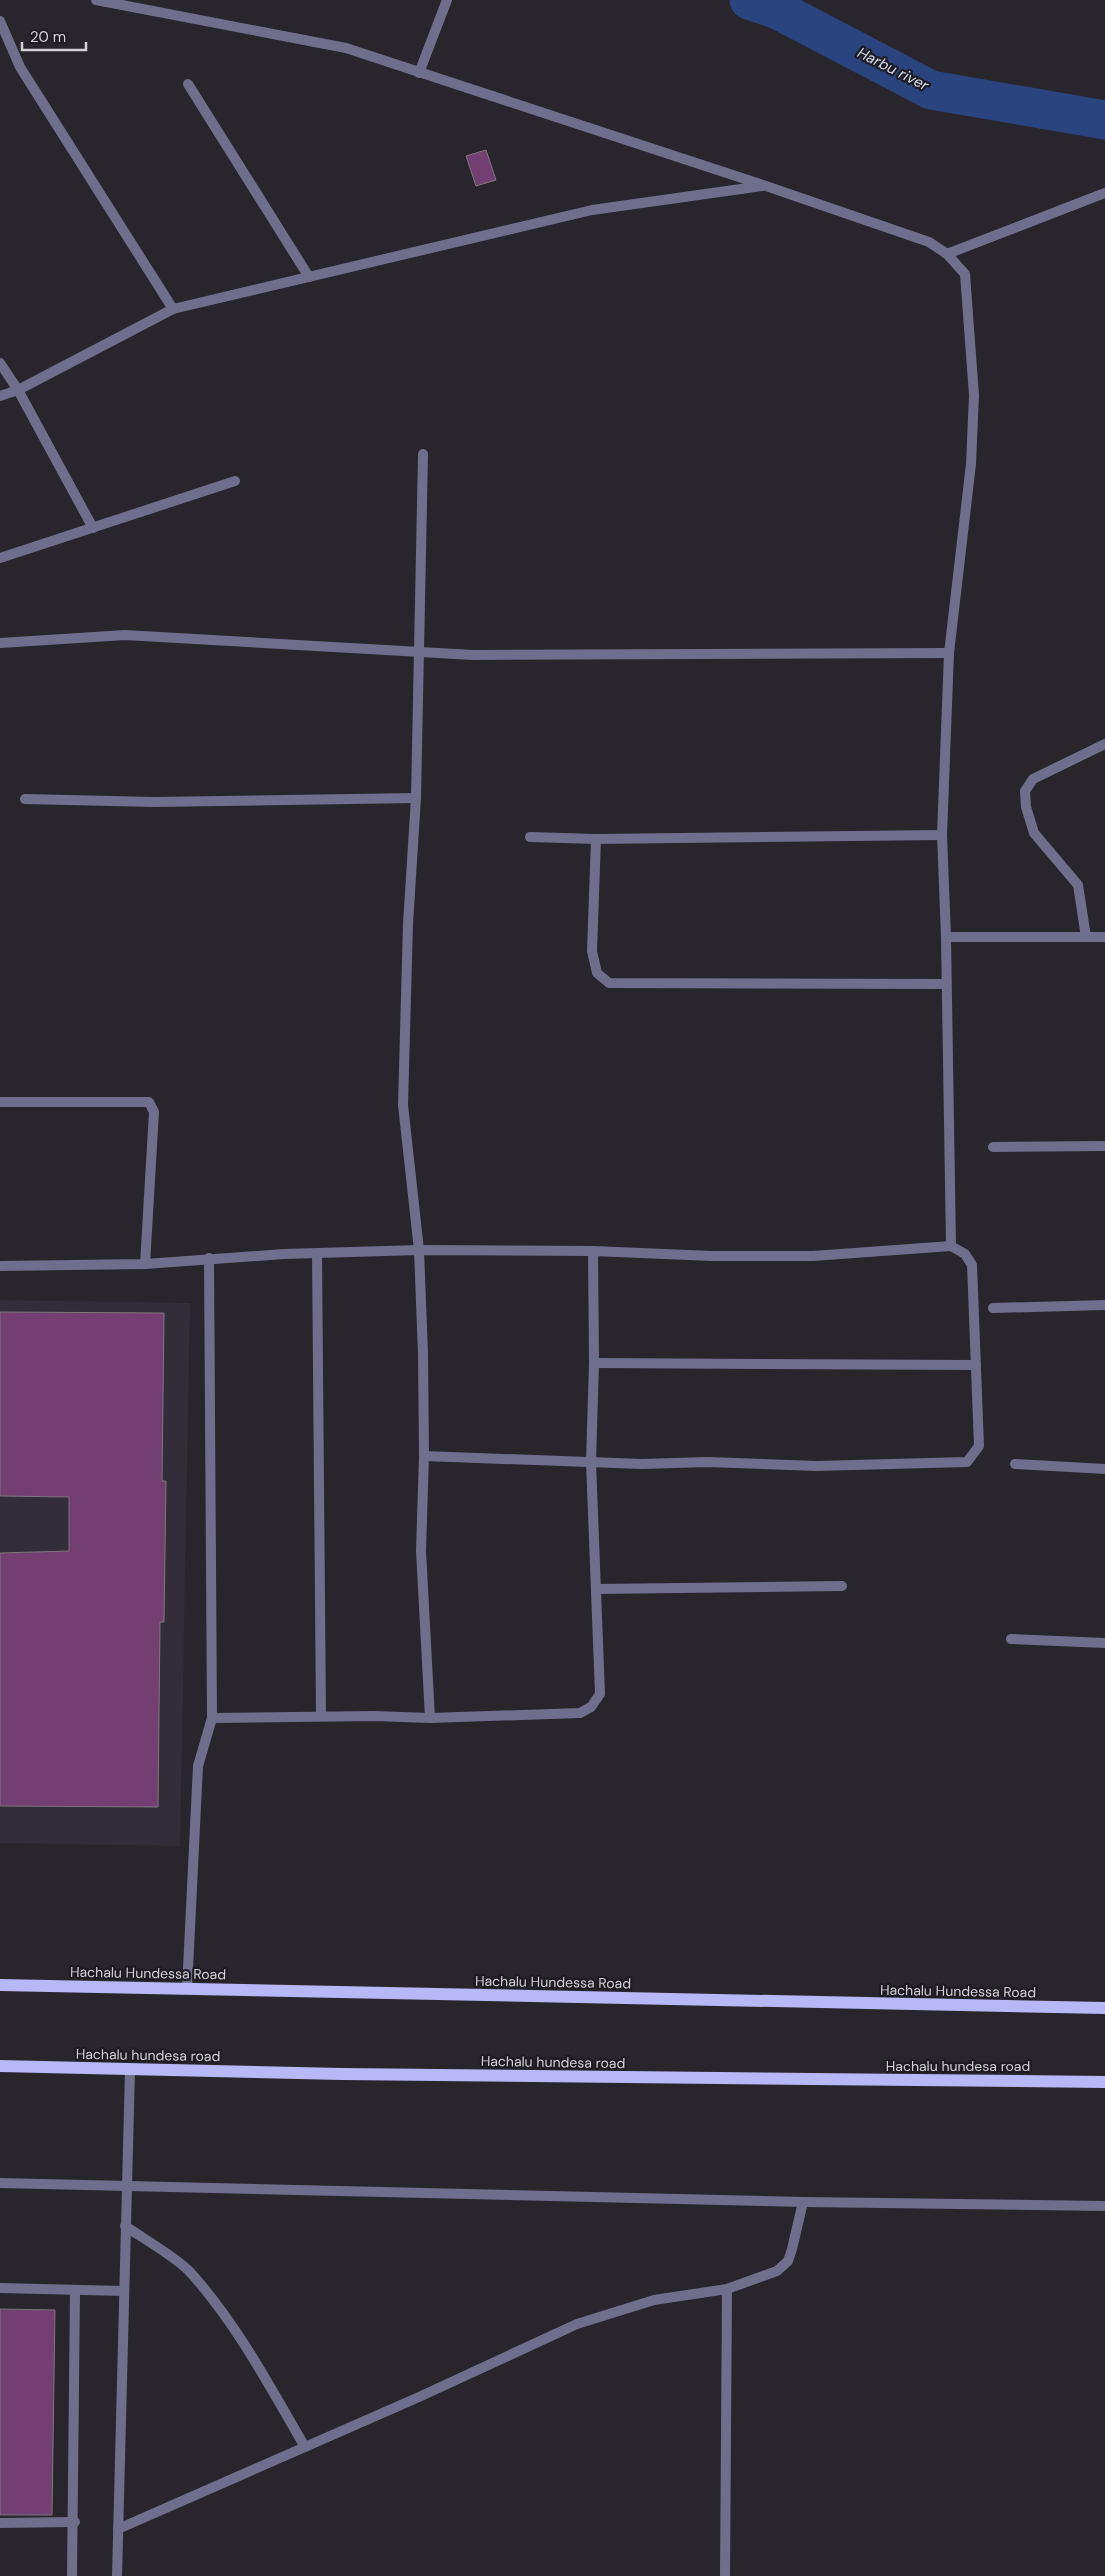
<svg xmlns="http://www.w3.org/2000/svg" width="1105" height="2576" font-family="'DM Sans',sans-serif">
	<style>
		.built { fill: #332d39 }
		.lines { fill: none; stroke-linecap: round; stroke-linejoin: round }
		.river { stroke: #29447e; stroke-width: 39 }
		.building { fill: #733f73; stroke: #7e777d }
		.lane { stroke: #6f6f8d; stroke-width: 10 }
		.street { stroke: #6f6f8d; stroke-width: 10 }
		.primary { stroke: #b8b8f6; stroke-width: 12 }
		.labels { text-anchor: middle; stroke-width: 4.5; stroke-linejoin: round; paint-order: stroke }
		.street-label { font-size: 14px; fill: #d3d1d6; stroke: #1e1b22 }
		.water-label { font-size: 15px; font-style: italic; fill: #d5def0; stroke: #1e1b22 }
	</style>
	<rect width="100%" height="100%" fill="#28252c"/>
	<polygon class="built" points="0,1300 190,1303 180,1846 0,1843"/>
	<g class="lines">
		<polyline class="river" points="749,0 778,10 931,90 1105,120"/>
	</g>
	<g class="building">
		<polygon points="486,150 496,180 476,186 466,156"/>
		<polygon points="0,1312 164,1313 162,1481 166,1481 164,1622 160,1622 158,1807 0,1806 0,1553 69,1551 69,1497 0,1496"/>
		<polygon points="0,2309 55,2310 52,2515 0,2515"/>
	</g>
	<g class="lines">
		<g class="lane">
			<polyline points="947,254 1105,193"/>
			<polyline points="1086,937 1078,885 1034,833 1026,807 1025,791 1033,779 1105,744"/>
			<polyline points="0,2288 124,2291"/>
			<polyline points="0,2523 75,2522"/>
			<polyline points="72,2576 75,2290"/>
		</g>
		<g class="street">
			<polyline points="96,0 346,48 766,186 929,242 947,254 965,274 974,395 971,464 949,653 942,835 946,937"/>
			<polyline points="0,21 20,67 173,309"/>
			<polyline points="419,73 447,0"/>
			<polyline points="188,84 309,277"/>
			<polyline points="0,363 18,390 93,528"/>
			<polyline points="0,396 18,390 173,309 592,210 762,186"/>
			<polyline points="423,454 416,798 408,924 403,1105 419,1250 423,1354 424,1456 421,1551 430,1718"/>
			<polyline points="0,558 235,481"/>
			<polyline points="0,643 125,635 473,655 949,653"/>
			<polyline points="25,799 154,802 416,798"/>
			<polyline points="942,835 596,839 592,951 597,973 609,983 945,984"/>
			<polyline points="530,837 596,839"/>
			<polyline points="0,1102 149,1102 154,1112 145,1264"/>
			<polyline points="993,1147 1105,1146"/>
			<polyline points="951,1246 946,937 1105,937"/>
			<polyline points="317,1253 321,1716"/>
			<polyline points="0,1266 145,1264 284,1254 419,1250 593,1251 712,1256 813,1256 951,1246 965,1254 972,1265 979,1446 967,1462 816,1466 707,1462 642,1464 424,1456"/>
			<polyline points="993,1308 1105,1305"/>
			<polyline points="594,1363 976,1365"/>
			<polyline points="1015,1464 1105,1469"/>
			<polyline points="596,1589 842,1586"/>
			<polyline points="1011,1639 1105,1643"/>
			<polyline points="212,1718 374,1716 430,1718 580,1713 591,1707 600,1694 591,1462 594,1363 593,1251"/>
			<polyline points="187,1989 198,1766 212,1718 209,1258"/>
			<polyline points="0,2183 803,2202 1105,2206"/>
			<path d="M125 2226C144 2239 176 2257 190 2272 237 2324 270 2387 305 2447"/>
			<polyline points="118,2529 419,2397 577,2324 654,2300 727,2289 777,2271 788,2261 792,2249 803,2202"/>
			<polyline points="117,2576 130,2070"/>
			<polyline points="725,2576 727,2289"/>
		</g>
		<g class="primary">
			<polyline points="0,1985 1105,2008"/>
			<polyline points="0,2066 341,2074 1105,2082"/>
		</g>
	</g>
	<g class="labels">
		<g class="street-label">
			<text transform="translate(148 1973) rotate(1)" y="5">Hachalu Hundessa Road</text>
			<text transform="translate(553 1982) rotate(1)" y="5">Hachalu Hundessa Road</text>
			<text transform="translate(958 1991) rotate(1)" y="5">Hachalu Hundessa Road</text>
			<text transform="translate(148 2055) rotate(1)" y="5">Hachalu hundesa road</text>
			<text transform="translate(553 2062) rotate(1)" y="5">Hachalu hundesa road</text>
			<text x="958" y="2071">Hachalu hundesa road</text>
		</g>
		<g class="water-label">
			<text transform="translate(893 69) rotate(27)" y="5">Harbu river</text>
		</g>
	</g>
	<path d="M22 42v8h64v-8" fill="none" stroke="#d3d1d6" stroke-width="2.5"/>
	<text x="30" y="42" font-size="15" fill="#d3d1d6" stroke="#1e1b22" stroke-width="4" paint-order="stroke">20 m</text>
</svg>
